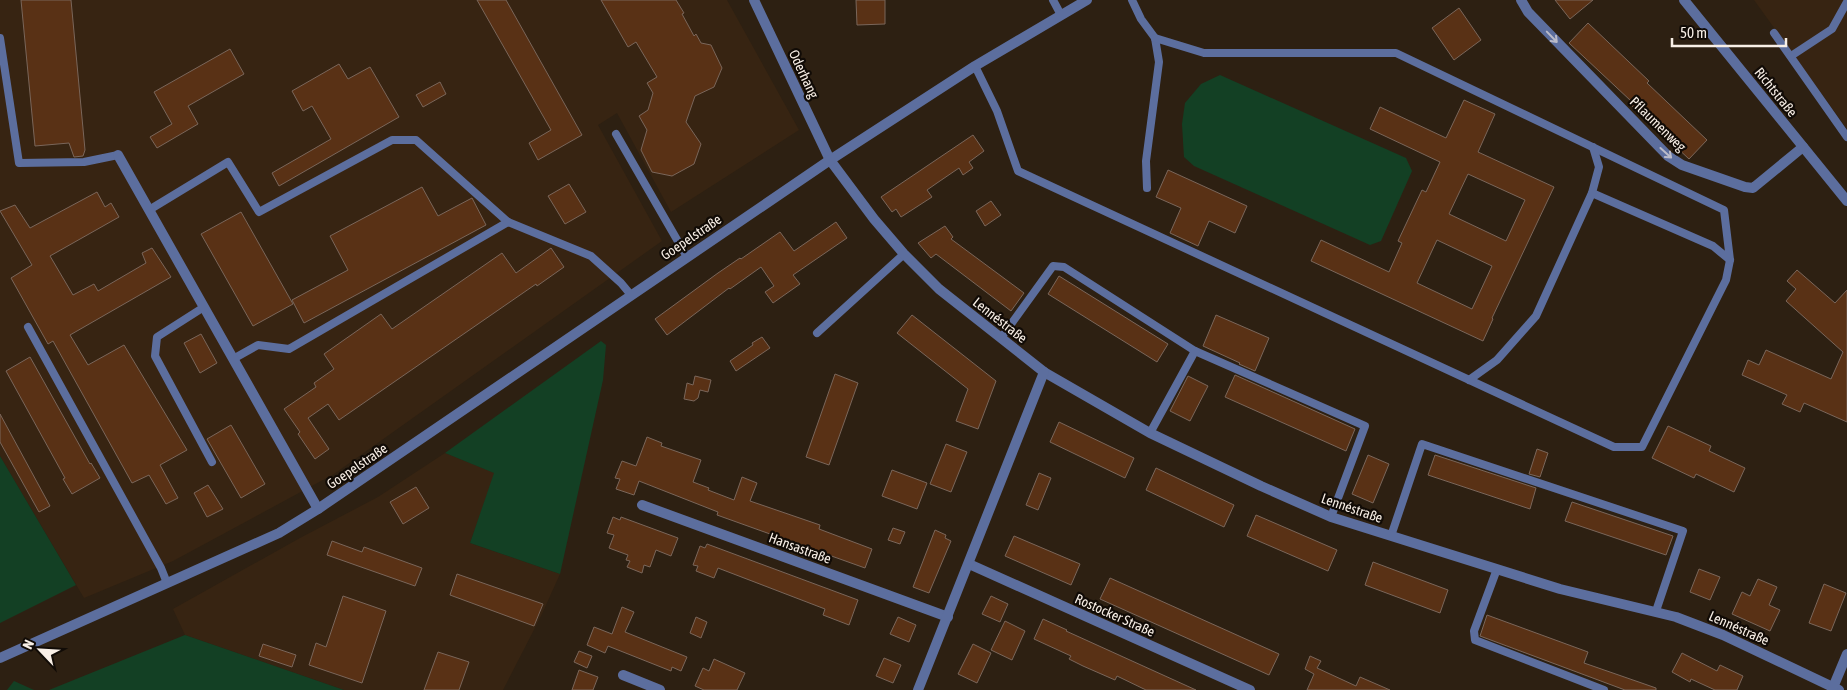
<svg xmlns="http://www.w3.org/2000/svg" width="1847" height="690" font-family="'Asap Condensed',sans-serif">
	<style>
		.built { fill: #372412 }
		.green { fill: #134024 }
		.building { fill: #593115; stroke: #7a665a; fill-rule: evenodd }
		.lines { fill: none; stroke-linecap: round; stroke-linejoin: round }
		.service { stroke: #5c6e9e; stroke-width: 8 }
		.minor { stroke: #5c6e9e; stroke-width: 10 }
		.tertiary { stroke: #5c6e9e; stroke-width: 10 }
		.oneway { stroke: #babbc9 }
		.labels { text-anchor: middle; stroke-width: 4.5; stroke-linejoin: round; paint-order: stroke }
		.street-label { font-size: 14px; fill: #f8efe6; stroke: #110b06 }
	</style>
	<rect width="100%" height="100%" fill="#2d2012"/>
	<g class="built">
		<polygon points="0,0 727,0 799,130 671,212 617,113 598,125 662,241 334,474 173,561 84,598 0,456"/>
		<polygon points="1754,0 1847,0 1847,129"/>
		<polygon points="445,453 495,473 470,543 560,574 541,616 503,690 344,690 185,635 173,609 300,538 378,497"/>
	</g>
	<g class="green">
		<polygon points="1220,75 1406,158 1412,171 1381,241 1370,245 1194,166 1184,157 1182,124 1185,103 1201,84"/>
		<polygon points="601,341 606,345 603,380 560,574 470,543 494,473 445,453"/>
		<polygon points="0,456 76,585 0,623"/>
		<polygon points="185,635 344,690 49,690"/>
		<polygon points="14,681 34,690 7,690"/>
	</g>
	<g class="building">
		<polygon points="21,0 71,0 85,150 83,156 74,157 69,143 35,146"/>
		<polygon points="477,0 506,0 582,135 538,160 529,143 551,130"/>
		<polygon points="601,0 676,0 684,13 682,14 694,36 696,34 701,43 711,45 722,68 714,87 695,96 686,122 701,144 694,164 672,176 652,172 641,150 647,130 639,116 648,110 653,93 647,83 657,77 636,42 628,47"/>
		<polygon points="856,0 885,0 885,24 857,25"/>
		<polygon points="1555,0 1593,0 1570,19"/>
		<polygon points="1459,8 1481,40 1454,60 1432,28"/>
		<polygon points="1588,23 1649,81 1647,83 1707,140 1689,159 1629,103 1631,101 1569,43"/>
		<polygon points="230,49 244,74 188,106 198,124 157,148 150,137 172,124 154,92"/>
		<polygon points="339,64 348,79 370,67 399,117 279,186 272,173 331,139 312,106 303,111 292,91"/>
		<polygon points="440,82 446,94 423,107 416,95"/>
		<path d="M1464 100 1495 114 1478 152 1554 187 1492 318 1493 319 1483 341 1311 261 1321 240 1389 272 1402 243 1398 241 1422 190 1426 192 1440 162 1370 129 1380 107 1446 138ZM1468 174 1525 200 1506 241 1449 214ZM1437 240 1492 266 1472 309 1417 283Z"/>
		<polygon points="973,135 984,151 969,162 973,168 963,175 959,168 937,183 927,190 932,197 901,217 896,209 892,212 881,197"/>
		<polygon points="1168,170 1247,206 1235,233 1209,221 1198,246 1170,233 1181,208 1156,197"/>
		<polygon points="569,184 586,212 565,224 548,196"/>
		<polygon points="422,187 438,216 472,198 486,225 304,323 292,300 348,270 330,236"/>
		<polygon points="97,192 105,207 111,203 119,217 50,256 73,295 94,284 98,291 146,263 142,253 152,248 171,277 70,335 88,365 124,345 187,450 160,465 178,498 166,504 149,475 132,483 53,341 48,344 11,278 32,265 0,211 15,205 30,228"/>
		<polygon points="991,201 1001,215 985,226 976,211"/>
		<polygon points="241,212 293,304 253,326 201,234"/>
		<polygon points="836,222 847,238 793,275 800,284 773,303 765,292 774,286 761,267 730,289 729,288 667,335 655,319 718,273 740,258 741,259 780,232 794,251"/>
		<polygon points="945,226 953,237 951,239 1024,293 1011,311 936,254 931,258 918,243"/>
		<polygon points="551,248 564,267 537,286 536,284 339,420 328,404 308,418 329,449 315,459 298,434 300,432 284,409 316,387 314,383 334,369 324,354 381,314 392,329 502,253 516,273"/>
		<polygon points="1797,270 1835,303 1847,290 1847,422 1804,403 1800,412 1782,404 1787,395 1742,375 1748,360 1759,365 1766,350 1831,379 1843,352 1786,301 1796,289 1787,281"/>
		<polygon points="1059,276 1168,344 1157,362 1048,294"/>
		<polygon points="912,315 996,381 978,429 956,421 968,389 897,333"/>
		<polygon points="1216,315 1269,338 1255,371 1239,364 1240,363 1203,346"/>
		<polygon points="201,334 217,363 200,373 184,343"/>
		<polygon points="762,337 770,348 736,371 730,361 753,345 752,343"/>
		<polygon points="30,357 90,464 91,463 100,478 72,494 63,479 65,478 6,371"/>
		<polygon points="835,374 858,383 829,465 806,457"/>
		<polygon points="1235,375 1355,429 1346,451 1225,397"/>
		<polygon points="695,376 711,380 708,392 700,390 698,398 694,401 684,399 687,383 693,385"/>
		<polygon points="1188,376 1208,386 1190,421 1170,411"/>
		<polygon points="0,414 50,506 39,512 0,442"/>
		<polygon points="1059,422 1134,458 1125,478 1050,442"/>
		<polygon points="231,425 265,484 241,498 207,439"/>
		<polygon points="1668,426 1711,446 1709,451 1745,468 1734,492 1696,474 1694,478 1652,458"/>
		<polygon points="647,437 662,443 661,446 701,460 693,482 709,488 708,490 734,500 742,477 757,483 750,501 820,525 819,529 872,549 865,568 717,515 718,512 639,481 634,495 616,489 620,479 615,478 622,461 636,466"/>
		<polygon points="946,444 967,452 951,492 930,484"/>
		<polygon points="1537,449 1548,453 1540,477 1529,474"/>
		<polygon points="1368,455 1389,464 1373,503 1352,494"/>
		<polygon points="1435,455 1536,488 1530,509 1428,475"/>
		<polygon points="1156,468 1234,505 1224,527 1146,490"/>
		<polygon points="892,470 927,483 917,509 882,496"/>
		<polygon points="1039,473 1051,478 1038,510 1026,505"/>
		<polygon points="208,485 223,509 207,517 194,493"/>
		<polygon points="416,487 429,508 403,524 390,502"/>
		<polygon points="1572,502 1673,536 1666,555 1565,521"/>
		<polygon points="1256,515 1337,550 1328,571 1247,536"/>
		<polygon points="613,517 620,520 621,517 678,538 671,556 656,550 650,567 644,565 642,573 627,567 630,561 626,560 628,555 609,548 614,535 607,533"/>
		<polygon points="893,528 905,532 900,544 888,540"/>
		<polygon points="935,530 946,535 945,538 951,541 929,593 913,587"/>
		<polygon points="1014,536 1080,564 1071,585 1005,556"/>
		<polygon points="332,541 362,552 364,547 422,568 415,586 327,555"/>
		<polygon points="707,544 858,600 849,625 823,615 825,609 718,568 714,578 696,571 698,566 693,565 700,546 705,548"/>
		<polygon points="1373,562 1448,590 1440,613 1365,585"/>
		<polygon points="1699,569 1720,577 1710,600 1690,592"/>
		<polygon points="457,574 543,604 534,626 450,595"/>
		<polygon points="1110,578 1279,654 1269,675 1100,599"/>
		<polygon points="1758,579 1777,587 1769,605 1780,610 1770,631 1732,614 1742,592 1750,596"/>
		<polygon points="1824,584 1846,593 1831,631 1809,623"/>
		<polygon points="343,596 386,611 362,683 309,665 316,643 326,647"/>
		<polygon points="991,596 1008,604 1000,622 982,614"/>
		<polygon points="622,607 634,612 625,632 687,657 681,671 672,667 671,671 608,646 605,653 587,645 594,627 612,634"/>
		<polygon points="1487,615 1588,652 1584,663 1656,688 1656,690 1625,690 1480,636"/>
		<polygon points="696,617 707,622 701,638 690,633"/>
		<polygon points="898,617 916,625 909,642 890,634"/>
		<polygon points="1043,619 1067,630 1066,631 1196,690 1146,690 1117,676 1115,680 1083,666 1069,659 1071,656 1034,639"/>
		<polygon points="1005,621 1025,631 1012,660 991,650"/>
		<polygon points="263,644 296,655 292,667 259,656"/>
		<polygon points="973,644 991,653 977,683 958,674"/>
		<polygon points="579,651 592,656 587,668 574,662"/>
		<polygon points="438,652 469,662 459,690 424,690"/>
		<polygon points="1682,653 1717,671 1720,665 1743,676 1737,690 1715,690 1691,679 1690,682 1672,672"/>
		<polygon points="1310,656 1321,661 1317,668 1356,686 1360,677 1390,690 1307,690 1314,674 1305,669"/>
		<polygon points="884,658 901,665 893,683 876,676"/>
		<polygon points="714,659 745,673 737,690 704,690 695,686 703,668 709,671"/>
		<polygon points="579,670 598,677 593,690 572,690"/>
	</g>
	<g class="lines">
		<g class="service">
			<polyline points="1053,0 1061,15"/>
			<polyline points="1132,0 1141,19 1155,38 1159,62 1146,161 1147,188"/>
			<polyline points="1774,33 1847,137"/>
			<polyline points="0,38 19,163 84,162 118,155"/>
			<polyline points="1791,56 1832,29 1847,2"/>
			<polyline points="975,66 997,111 1018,171 1614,447 1642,447 1726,280 1730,260 1724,210 1396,53 1204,53 1155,38"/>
			<polyline points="616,134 687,257"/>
			<polyline points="1592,193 1713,246 1730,260"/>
			<polyline points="149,210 228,162 259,212 392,140 416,140 508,222 591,256 621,283 631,295"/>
			<polyline points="204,307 157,337 155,356 212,462"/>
			<polyline points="28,327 161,568 167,583"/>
			<polyline points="817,333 904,254"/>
			<polyline points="1001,338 1053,266 1064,267 1195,351 1365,426 1331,517"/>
			<polyline points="233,359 258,345 289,349 508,222"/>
			<polyline points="1469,380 1497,360 1536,316 1592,193 1599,167 1593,147"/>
			<polyline points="1150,433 1195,351"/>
			<polyline points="1391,536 1422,444 1683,531 1656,611"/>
			<polyline points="1497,569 1474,631 1475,640 1604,690"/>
		</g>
		<g class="minor">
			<polyline points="754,0 830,160 874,219 904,254 939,289 1044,372 1150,433 1261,486 1331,517 1560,589 1676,617 1723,635 1839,690"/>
			<polyline points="1521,0 1528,12 1668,156 1682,165 1745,187 1753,188 1803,147"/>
			<polyline points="1684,0 1847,201"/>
			<polyline points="118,155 318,509"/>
			<polyline points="642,505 948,617"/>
			<polyline points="969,564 1250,690"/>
			<polyline points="623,675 660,690"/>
			<polyline points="918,690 1044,372"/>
			<polyline points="1832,690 1847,654"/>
		</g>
		<polyline class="tertiary" points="0,658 279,533 318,509 830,160 975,66 1087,0"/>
	</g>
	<defs><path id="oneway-shaft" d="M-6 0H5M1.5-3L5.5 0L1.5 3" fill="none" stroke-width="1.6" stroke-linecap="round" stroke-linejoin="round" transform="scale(1.25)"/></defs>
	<g class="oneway">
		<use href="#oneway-shaft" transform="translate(1552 37) rotate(46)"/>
		<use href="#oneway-shaft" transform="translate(1666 153) rotate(42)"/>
	</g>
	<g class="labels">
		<g class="street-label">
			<text transform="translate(804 74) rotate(65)" y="5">Oderhang</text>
			<text transform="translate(1776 92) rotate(51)" y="5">Richtstraße</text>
			<text transform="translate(1658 124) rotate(44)" y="5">Pflaumenweg</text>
			<text transform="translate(691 237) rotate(-34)" y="5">Goepelstraße</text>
			<text transform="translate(1000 320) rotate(38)" y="5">Lennéstraße</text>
			<text transform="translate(357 466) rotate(-34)" y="5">Goepelstraße</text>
			<text transform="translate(1352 508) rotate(19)" y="5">Lennéstraße</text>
			<text transform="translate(800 548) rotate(20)" y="5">Hansastraße</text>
			<text transform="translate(1115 615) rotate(24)" y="5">Rostocker Straße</text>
			<text transform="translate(1739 628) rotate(24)" y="5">Lennéstraße</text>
		</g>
	</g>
	<g transform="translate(40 650) rotate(295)" stroke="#110b06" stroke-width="4" paint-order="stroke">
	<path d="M0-4L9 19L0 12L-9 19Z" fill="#f8efe6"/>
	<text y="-8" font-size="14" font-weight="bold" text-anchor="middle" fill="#f8efe6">N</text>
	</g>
	<path d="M1672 38v8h114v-8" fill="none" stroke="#f8efe6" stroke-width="2.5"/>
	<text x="1680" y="38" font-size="15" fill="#f8efe6" stroke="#110b06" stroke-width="4" paint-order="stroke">50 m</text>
</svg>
